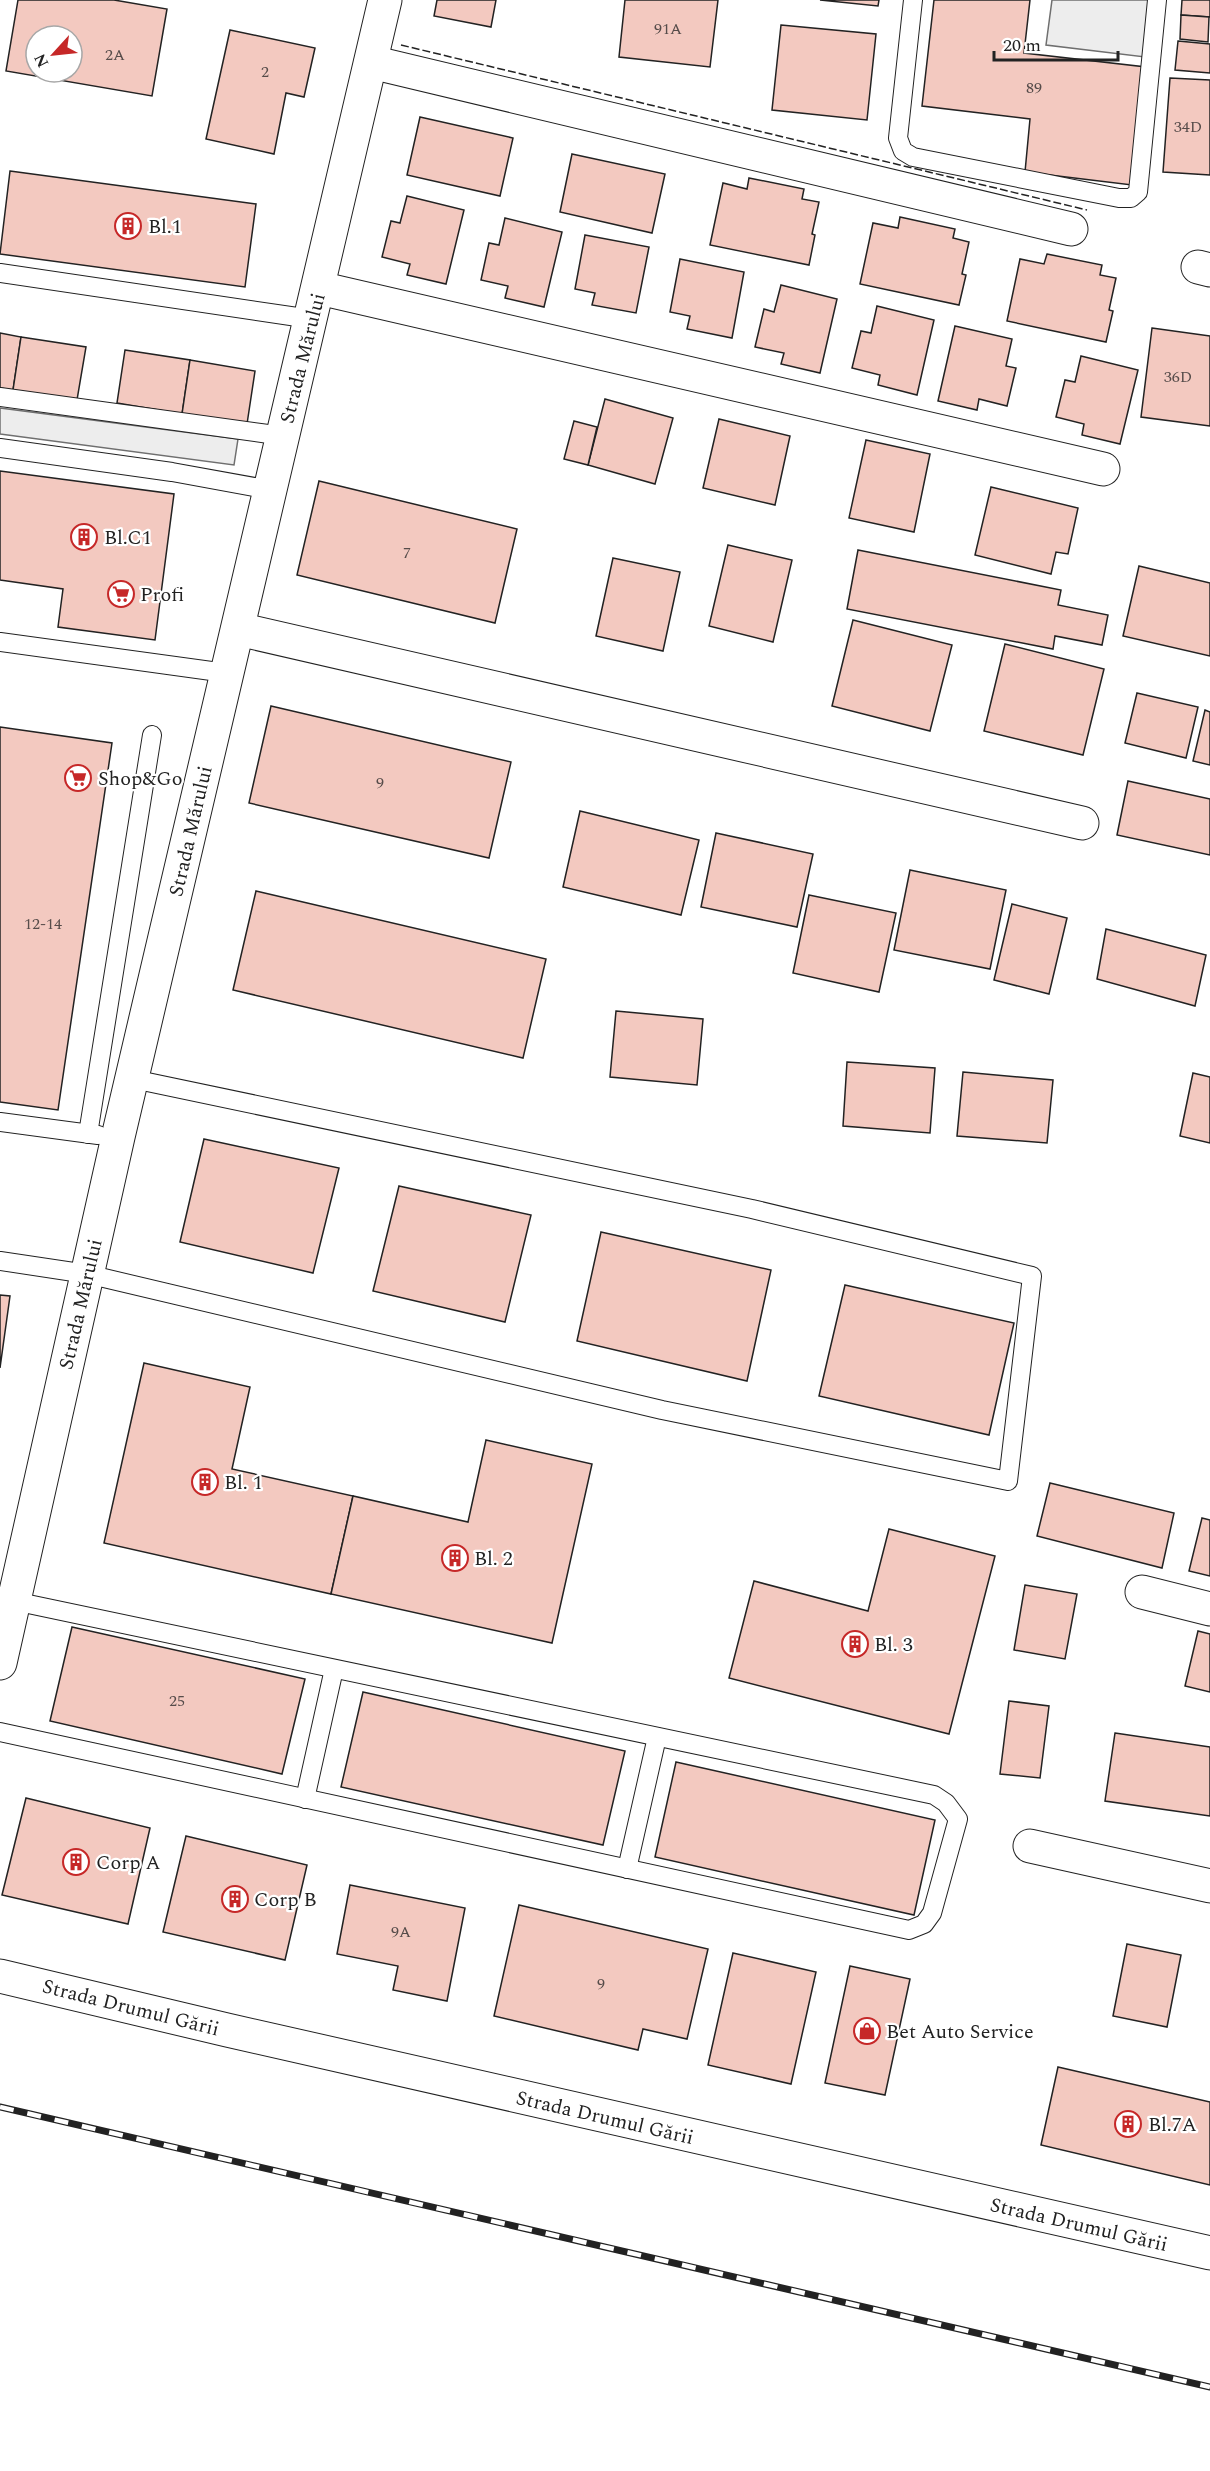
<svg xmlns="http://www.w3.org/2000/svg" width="1210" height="2471" font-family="Spectral,serif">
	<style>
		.parking { fill: #ededed; stroke: #6f6f6f; stroke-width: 1.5 }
		.building { fill: #f3c9c0; stroke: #222; stroke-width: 1.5; fill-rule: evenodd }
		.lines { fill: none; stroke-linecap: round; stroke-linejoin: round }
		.service-casing { stroke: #222; stroke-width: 20 }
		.minor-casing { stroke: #222; stroke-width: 35 }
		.tertiary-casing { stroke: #222; stroke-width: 35 }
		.service { stroke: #fff; stroke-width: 18 }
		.minor { stroke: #fff; stroke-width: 33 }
		.tertiary { stroke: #fff; stroke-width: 33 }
		.rail-casing { stroke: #222; stroke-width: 7 }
		.rail { stroke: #fff; stroke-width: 4.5; stroke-dasharray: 14; stroke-linecap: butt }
		.fence { stroke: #222; stroke-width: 1.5; stroke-dasharray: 8 3; stroke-linecap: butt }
		.labels { text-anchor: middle; stroke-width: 4.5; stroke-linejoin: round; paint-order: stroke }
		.number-label { font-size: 16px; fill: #564c4a }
		.poi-label { font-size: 20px; fill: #222; stroke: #fff; text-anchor: start }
		.street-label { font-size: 20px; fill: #222; stroke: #fff }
	</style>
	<rect width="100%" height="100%" fill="#fff"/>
	<g class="parking">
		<polygon points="1052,0 1150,0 1145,57 1046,45"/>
		<polygon points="0,408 238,439 234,465 0,434"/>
	</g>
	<g class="building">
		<path d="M18 0H114L167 9 152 96 6 71ZM36 36H72V72H36Z"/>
		<polygon points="437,0 496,0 491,27 434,16"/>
		<polygon points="625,0 718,0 710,67 619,57"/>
		<polygon points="820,0 879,0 878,6"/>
		<polygon points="934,0 1030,0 1024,53 1146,67 1132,185 1025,172 1030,119 922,106"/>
		<polygon points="1182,0 1210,0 1210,17 1181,15"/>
		<polygon points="1181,15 1209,17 1208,42 1180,39"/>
		<polygon points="781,25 876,34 867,120 772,110"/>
		<polygon points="230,30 315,48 304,97 286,93 274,154 206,139"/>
		<polygon points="1178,41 1210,44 1210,73 1175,70"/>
		<polygon points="1170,78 1210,80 1210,175 1163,172"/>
		<polygon points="420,117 513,138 500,196 407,175"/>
		<polygon points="572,154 665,174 652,233 560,212"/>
		<polygon points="10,171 256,204 245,287 0,254"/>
		<polygon points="749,178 804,189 802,199 819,202 812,234 815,235 809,265 710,245 723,183 747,189"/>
		<polygon points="407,196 464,210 446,284 407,275 410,264 382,257 391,221 400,223"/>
		<polygon points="900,217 955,229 953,238 969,242 962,274 966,275 959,305 860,284 873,223 898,228"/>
		<polygon points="505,218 562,232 544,307 505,298 508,286 481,280 489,243 499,245"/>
		<polygon points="585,235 649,247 636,313 592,305 595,293 575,289"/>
		<polygon points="1047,254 1102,265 1100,275 1116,278 1109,310 1113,311 1106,342 1007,321 1020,259 1044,264"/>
		<polygon points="680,259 744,272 732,338 687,329 690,316 670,312"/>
		<polygon points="781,285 837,299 820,373 781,364 784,353 755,347 764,309 774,312"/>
		<polygon points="877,306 934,320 917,395 878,385 880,375 852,368 861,331 871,333"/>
		<polygon points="955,326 1012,339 1006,366 1016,368 1007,406 979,399 977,410 938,401"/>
		<polygon points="1152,328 1210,336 1210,426 1141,417"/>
		<polygon points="0,333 21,337 13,390 0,388"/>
		<polygon points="21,337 86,347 77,400 13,390"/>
		<polygon points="125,350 190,360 182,414 117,403"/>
		<polygon points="1081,356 1138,370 1120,444 1082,435 1084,424 1056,417 1065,380 1075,382"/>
		<polygon points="190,360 255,371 247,424 182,414"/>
		<polygon points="605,399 673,418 655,484 588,465"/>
		<polygon points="719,419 790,436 775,505 703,488"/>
		<polygon points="574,421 597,427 588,465 564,459"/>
		<polygon points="866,440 930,454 914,532 849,518"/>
		<polygon points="0,471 174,494 155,640 58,627 63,589 0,580"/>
		<polygon points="319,481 517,529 495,623 297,575"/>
		<polygon points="991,487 1078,508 1068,554 1056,552 1051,574 975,555"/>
		<polygon points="728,545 792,560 773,642 709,626"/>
		<polygon points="858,550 1061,590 1058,605 1108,615 1102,645 1055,636 1053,649 847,609"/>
		<polygon points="613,558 680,572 663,651 596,636"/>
		<polygon points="1139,566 1210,583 1210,656 1123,636"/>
		<polygon points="853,620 952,645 930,731 832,706"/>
		<polygon points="1005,644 1104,669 1083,755 984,731"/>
		<polygon points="1137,693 1198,707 1186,758 1125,743"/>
		<polygon points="271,706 511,762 489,858 249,803"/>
		<polygon points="1205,710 1210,712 1210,765 1193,761"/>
		<polygon points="0,727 112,743 58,1110 0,1102"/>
		<polygon points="1128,781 1210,799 1210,855 1117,835"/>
		<polygon points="580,811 699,840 681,915 563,887"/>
		<polygon points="716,833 813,854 797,927 701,907"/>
		<polygon points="910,870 1006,890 990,969 894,950"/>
		<polygon points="256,891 546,959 523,1058 233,990"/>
		<polygon points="809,895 896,913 879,992 793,973"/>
		<polygon points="1012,904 1067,918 1049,994 994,980"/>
		<polygon points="1106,929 1206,955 1195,1006 1097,979"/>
		<polygon points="616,1011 703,1019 697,1085 610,1077"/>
		<polygon points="847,1062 935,1068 930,1133 843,1126"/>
		<polygon points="963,1072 1053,1080 1047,1143 957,1136"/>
		<polygon points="1193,1073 1210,1077 1210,1143 1180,1136"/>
		<polygon points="204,1139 339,1168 313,1273 180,1242"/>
		<polygon points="399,1186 531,1215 505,1322 373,1291"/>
		<polygon points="601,1232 771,1270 747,1381 577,1341"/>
		<polygon points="845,1285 1014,1323 989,1435 819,1396"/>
		<polygon points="0,1295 10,1296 0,1368"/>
		<polygon points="144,1363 250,1387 232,1469 353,1496 331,1594 104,1543"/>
		<polygon points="486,1440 592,1464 552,1643 331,1594 353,1496 468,1522"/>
		<polygon points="1050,1483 1174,1513 1162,1568 1037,1536"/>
		<polygon points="1202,1518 1210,1520 1210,1576 1189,1571"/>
		<polygon points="889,1529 995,1556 949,1734 729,1678 754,1581 868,1611"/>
		<polygon points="1025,1585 1077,1594 1065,1659 1014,1650"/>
		<polygon points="72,1627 305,1679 282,1774 50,1721"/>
		<polygon points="1198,1631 1210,1634 1210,1692 1185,1686"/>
		<polygon points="363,1692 625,1751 603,1845 341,1787"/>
		<polygon points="1009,1701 1049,1706 1040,1778 1000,1774"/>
		<polygon points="1115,1733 1210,1747 1210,1816 1105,1801"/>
		<polygon points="676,1762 935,1820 914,1915 655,1857"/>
		<polygon points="26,1798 150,1828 128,1924 2,1895"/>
		<polygon points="186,1836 307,1865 285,1960 163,1932"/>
		<polygon points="350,1885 465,1908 447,2001 393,1990 398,1966 337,1954"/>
		<polygon points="519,1905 708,1949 687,2039 643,2029 638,2050 494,2016"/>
		<polygon points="1127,1944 1181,1955 1167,2027 1113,2016"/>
		<polygon points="733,1953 816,1972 791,2084 708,2065"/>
		<polygon points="850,1966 910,1979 885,2095 825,2083"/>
		<polygon points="1058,2067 1210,2102 1210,2185 1041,2145"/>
	</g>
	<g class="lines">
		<defs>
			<g id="service">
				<polyline points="913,0 898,138 903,151 913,157 1119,198 1131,198 1138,192 1157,0"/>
				<polyline points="0,273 311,319"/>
				<polyline points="0,397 283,436"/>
				<polyline points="0,448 172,472 271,490"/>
				<polyline points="0,642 226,673"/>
				<polyline points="0,1122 98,1135"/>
				<polyline points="88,1134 152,735"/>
				<polyline points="0,1261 87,1274 662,1410 1008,1481 1032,1276 752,1209 133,1079"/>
				<polyline points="0,1732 909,1930 924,1924 932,1913 958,1819 946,1803 934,1795 14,1601"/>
				<polyline points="305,1799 334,1669"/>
				<polyline points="627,1869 657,1737"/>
			</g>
			<g id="minor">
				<polyline points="371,62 1071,229"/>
				<polyline points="1198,267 1210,270"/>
				<polyline points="319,288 1103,469"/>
				<polyline points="238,629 1082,823"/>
				<polyline points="1142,1592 1210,1609"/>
				<polyline points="0,1663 118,1137 385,0"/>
				<polyline points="1030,1846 1210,1886"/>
			</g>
			<polyline id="tertiary" points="0,1976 227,2030 1210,2253"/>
		</defs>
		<use href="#service" class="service-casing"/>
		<use href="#minor" class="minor-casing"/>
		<use href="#tertiary" class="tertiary-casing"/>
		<use href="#service" class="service"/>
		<use href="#minor" class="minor"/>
		<use href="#tertiary" class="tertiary"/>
		<defs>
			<polyline id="rail" points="0,2107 1210,2387"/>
		</defs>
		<use href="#rail" class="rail-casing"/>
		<use href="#rail" class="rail"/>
		<polyline class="fence" points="401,45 1087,210"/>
	</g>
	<defs>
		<symbol id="building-ring" viewBox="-11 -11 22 22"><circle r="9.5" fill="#fff" stroke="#c62828" stroke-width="1.5"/><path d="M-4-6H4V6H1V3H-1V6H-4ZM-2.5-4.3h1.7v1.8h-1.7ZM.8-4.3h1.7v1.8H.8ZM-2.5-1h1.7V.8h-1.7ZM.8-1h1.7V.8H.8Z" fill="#c62828"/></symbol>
		<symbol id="supermarket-ring" viewBox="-11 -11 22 22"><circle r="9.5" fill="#fff" stroke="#c62828" stroke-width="1.5"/><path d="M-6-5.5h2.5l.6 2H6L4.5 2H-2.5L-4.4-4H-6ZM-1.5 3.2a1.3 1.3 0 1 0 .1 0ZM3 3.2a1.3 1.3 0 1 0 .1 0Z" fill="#c62828"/></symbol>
		<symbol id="shop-ring" viewBox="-11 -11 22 22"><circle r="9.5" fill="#fff" stroke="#c62828" stroke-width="1.5"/><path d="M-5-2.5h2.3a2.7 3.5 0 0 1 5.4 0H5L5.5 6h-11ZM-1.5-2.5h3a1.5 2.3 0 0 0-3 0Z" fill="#c62828"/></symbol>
	</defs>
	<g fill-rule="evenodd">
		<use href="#building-ring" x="113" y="211" width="30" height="30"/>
		<use href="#building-ring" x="69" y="522" width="30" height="30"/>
		<use href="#supermarket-ring" x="106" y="579" width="30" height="30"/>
		<use href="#supermarket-ring" x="63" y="763" width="30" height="30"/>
		<use href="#building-ring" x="190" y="1467" width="30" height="30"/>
		<use href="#building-ring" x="440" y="1543" width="30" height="30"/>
		<use href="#building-ring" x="840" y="1629" width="30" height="30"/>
		<use href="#building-ring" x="61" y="1847" width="30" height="30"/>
		<use href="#building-ring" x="220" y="1884" width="30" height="30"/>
		<use href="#shop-ring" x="852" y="2016" width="30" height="30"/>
		<use href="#building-ring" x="1113" y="2109" width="30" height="30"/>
	</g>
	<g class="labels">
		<g class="number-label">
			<text x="668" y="34">91A</text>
			<text x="115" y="60">2A</text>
			<text x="265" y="77">2</text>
			<text x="1034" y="93">89</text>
			<text x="1188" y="132">34D</text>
			<text x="1178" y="382">36D</text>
			<text x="407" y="558">7</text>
			<text x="380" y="788">9</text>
			<text x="43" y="929">12-14</text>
			<text x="177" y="1706">25</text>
			<text x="401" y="1937">9A</text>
			<text x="601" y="1989">9</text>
		</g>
		<g class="poi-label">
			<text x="148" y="233">Bl.1</text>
			<text x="104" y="544">Bl.C1</text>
			<text x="140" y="601">Profi</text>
			<text x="98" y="785">Shop&amp;Go</text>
			<text x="224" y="1489">Bl. 1</text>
			<text x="474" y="1565">Bl. 2</text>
			<text x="874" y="1651">Bl. 3</text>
			<text x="96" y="1869">Corp A</text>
			<text x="254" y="1906">Corp B</text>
			<text x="886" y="2038">Bet Auto Service</text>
			<text x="1148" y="2131">Bl.7A</text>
		</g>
		<g class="street-label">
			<text transform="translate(302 358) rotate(-76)" y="7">Strada Mărului</text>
			<text transform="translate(190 831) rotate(-77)" y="7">Strada Mărului</text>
			<text transform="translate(80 1304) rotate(-77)" y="7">Strada Mărului</text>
			<text transform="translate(131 2007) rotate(14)" y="7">Strada Drumul Gării</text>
			<text transform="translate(605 2117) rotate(13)" y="7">Strada Drumul Gării</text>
			<text transform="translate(1079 2224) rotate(13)" y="7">Strada Drumul Gării</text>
		</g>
	</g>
	<g transform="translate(54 54) rotate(243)"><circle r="28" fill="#ffffff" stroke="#a7a7a7" stroke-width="1.5"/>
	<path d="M0-4.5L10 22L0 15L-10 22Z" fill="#c62828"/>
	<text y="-9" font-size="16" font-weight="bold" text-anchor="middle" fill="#222222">N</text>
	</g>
	<path d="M994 51v9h124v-9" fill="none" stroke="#222222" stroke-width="3"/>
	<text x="1003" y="51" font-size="18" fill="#222222" stroke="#ffffff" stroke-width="4.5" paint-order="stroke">20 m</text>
</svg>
